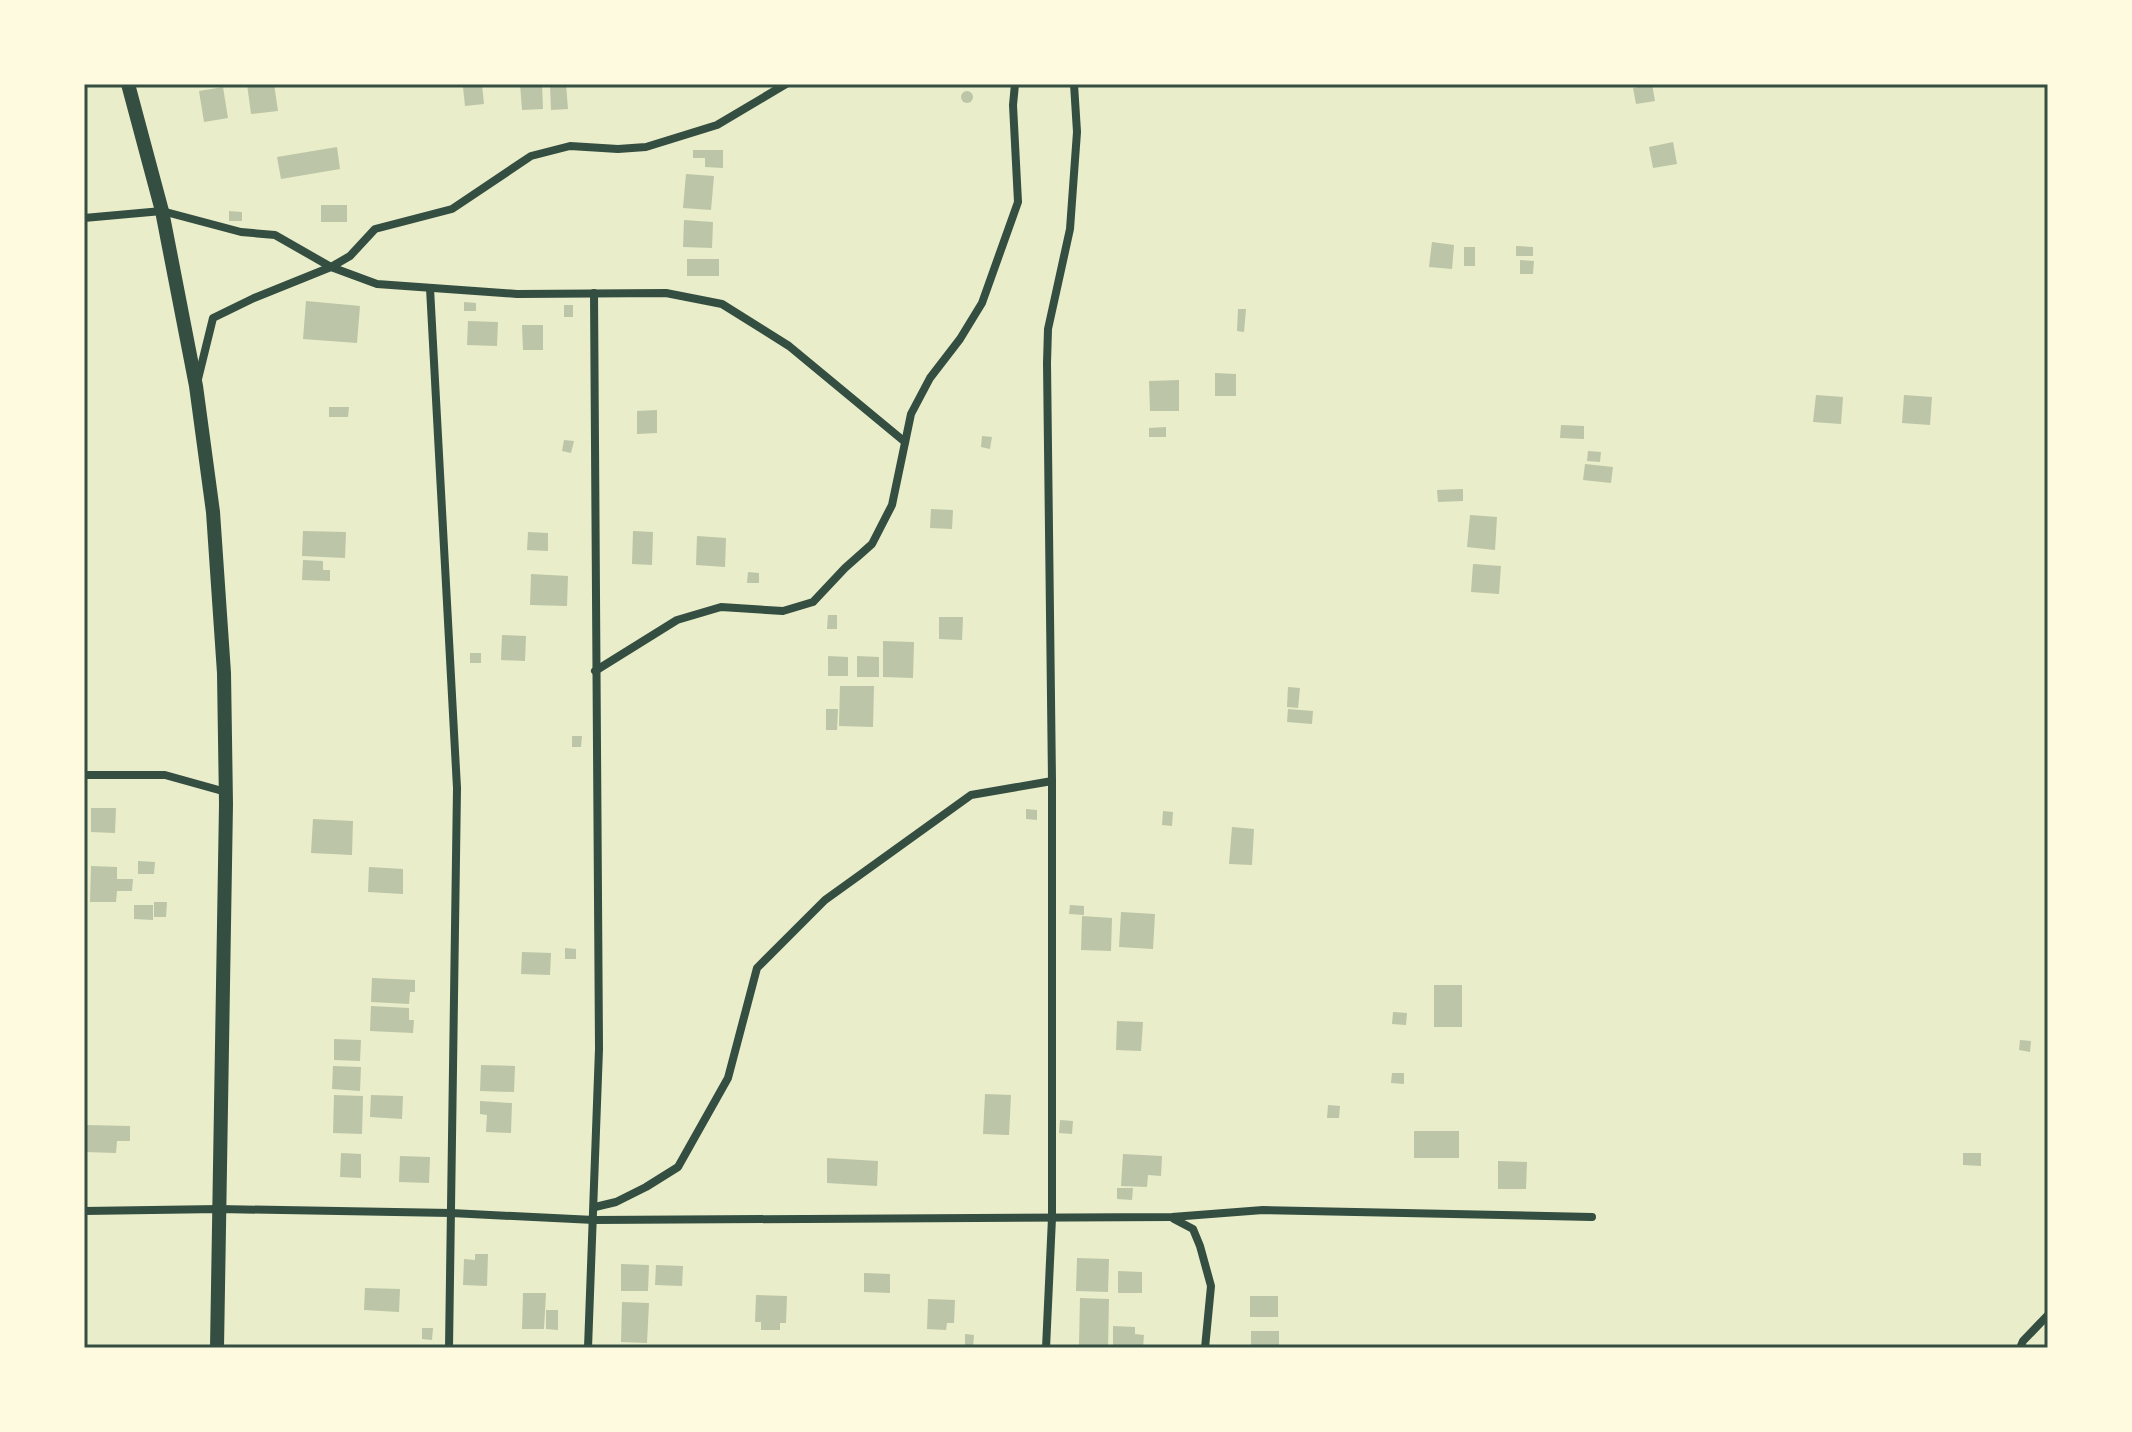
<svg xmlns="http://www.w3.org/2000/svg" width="2132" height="1432" font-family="'IBM Plex Serif',serif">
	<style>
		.building { fill: #bcc5a7 }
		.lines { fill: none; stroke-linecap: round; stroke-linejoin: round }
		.minor { stroke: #344e41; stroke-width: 8 }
		.primary { stroke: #344e41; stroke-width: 14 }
		.neatline { fill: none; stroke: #344e41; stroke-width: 3 }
	</style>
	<rect width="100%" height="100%" fill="#e9edc9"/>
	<g class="building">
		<polygon points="247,84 274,84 278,111 251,114"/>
		<polygon points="520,84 542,84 543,109 522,110"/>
		<polygon points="550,84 566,84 568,109 551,110"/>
		<polygon points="1652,84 1655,101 1636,104 1633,88"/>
		<polygon points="482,85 484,104 465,106 463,87"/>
		<polygon points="223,87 228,118 204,122 199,91"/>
		<circle cx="967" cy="97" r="6"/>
		<polygon points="1673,142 1677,164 1653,168 1649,147"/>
		<polygon points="337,147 340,169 281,179 277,157"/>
		<polygon points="693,150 723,150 723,168 705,167 705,158 693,158"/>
		<polygon points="686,174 714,176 711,210 683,208"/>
		<rect x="321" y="205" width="26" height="17"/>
		<polygon points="229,211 242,212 242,221 229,221"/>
		<polygon points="684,220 713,222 712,248 683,247"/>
		<polygon points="1432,242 1454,245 1452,269 1429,267"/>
		<polygon points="1516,246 1533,247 1533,256 1516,256"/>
		<rect x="1464" y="247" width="11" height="19"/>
		<rect x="687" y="259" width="32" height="17"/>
		<polygon points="1520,260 1534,261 1533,274 1520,274"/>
		<polygon points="306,301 360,306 357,343 303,339"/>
		<polygon points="464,302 476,303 476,311 464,311"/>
		<rect x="564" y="305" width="9" height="12"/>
		<polygon points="1238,309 1246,309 1244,332 1237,331"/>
		<polygon points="468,321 498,322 497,346 467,345"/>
		<polygon points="522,325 543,325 543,350 523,350"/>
		<polygon points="1215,373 1236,374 1236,396 1215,396"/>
		<polygon points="1179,380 1179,411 1150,411 1149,381"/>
		<polygon points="1816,395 1843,397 1841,424 1813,422"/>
		<polygon points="1904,395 1932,397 1930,425 1902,423"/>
		<polygon points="329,407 349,407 348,417 329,417"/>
		<polygon points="657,410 657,433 637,434 637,411"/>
		<polygon points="1561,425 1584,426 1584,439 1560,438"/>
		<polygon points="1166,427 1166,437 1149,437 1149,428"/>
		<polygon points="982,436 992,437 990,449 981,447"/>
		<polygon points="564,440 574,441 571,453 562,451"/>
		<polygon points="1588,451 1601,452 1600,462 1587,461"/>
		<polygon points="1585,464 1613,467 1611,483 1583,480"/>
		<polygon points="1463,489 1463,501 1438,502 1437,490"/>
		<polygon points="931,509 953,510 952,529 930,528"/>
		<polygon points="1470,515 1497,517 1495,550 1467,547"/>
		<polygon points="303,531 346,532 345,558 302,556"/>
		<polygon points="633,531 653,532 652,565 632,564"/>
		<polygon points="528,532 548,533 548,551 527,550"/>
		<polygon points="697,536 726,538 725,567 696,565"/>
		<polygon points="303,560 323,561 323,570 330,570 330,581 302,580"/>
		<polygon points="1473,564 1501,566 1499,594 1471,592"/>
		<polygon points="748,572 759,573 759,583 747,583"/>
		<polygon points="531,574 568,576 567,606 530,605"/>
		<polygon points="828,615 837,615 837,629 827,629"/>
		<polygon points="939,617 963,617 962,640 939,639"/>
		<polygon points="502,635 526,636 525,661 501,660"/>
		<polygon points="883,641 914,642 913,678 883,677"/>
		<rect x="470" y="653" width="11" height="10"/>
		<polygon points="828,656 848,657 848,676 828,676"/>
		<polygon points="857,656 879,657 879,677 857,677"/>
		<polygon points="840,686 874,686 873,727 839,726"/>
		<polygon points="1288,687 1300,688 1298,708 1287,707"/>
		<polygon points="826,709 838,709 837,730 826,730"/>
		<polygon points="1288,709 1313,711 1312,724 1287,722"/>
		<polygon points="572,736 582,736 581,747 572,747"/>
		<polygon points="91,808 116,808 115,833 91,832"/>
		<polygon points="1026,809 1037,810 1037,820 1026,819"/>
		<polygon points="1163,811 1173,812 1172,826 1162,825"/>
		<polygon points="313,819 353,821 352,855 311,853"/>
		<polygon points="1232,827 1254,829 1252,865 1229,864"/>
		<polygon points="138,861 155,862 154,874 138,874"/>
		<polygon points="91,866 117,867 117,879 133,879 132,891 117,891 116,902 90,902"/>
		<polygon points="369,867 403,869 403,894 368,892"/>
		<polygon points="154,902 167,902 166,917 154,917"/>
		<polygon points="134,905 153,905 153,920 134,919"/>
		<polygon points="1070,905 1084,906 1084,915 1069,914"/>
		<polygon points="1121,912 1155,914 1153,949 1119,947"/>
		<polygon points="1082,916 1112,918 1111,951 1081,950"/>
		<polygon points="565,948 576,949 576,959 565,959"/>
		<polygon points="522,952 551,953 550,975 521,974"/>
		<polygon points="372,978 415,980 415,992 410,992 409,1004 371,1002"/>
		<rect x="1434" y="985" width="28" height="42"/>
		<polygon points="371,1006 409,1008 409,1020 414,1020 413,1033 370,1031"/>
		<polygon points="1393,1012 1407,1013 1406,1025 1392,1024"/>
		<polygon points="1117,1021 1143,1022 1141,1051 1116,1050"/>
		<polygon points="334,1039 361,1040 360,1061 334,1060"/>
		<polygon points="2020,1040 2031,1041 2030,1052 2019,1050"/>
		<polygon points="481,1065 515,1066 514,1092 480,1091"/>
		<polygon points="333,1066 361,1067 360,1091 332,1089"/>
		<polygon points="1392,1073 1404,1073 1404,1084 1391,1083"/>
		<polygon points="985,1094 1011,1095 1009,1135 983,1134"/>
		<polygon points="334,1095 363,1096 362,1134 333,1133"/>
		<polygon points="371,1095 403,1096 402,1119 370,1117"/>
		<polygon points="480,1101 512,1103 511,1133 486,1132 487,1115 480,1114"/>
		<polygon points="1328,1105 1340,1106 1339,1118 1327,1118"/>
		<polygon points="1060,1120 1073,1121 1072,1134 1059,1133"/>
		<polygon points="86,1125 130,1126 130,1141 117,1141 116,1153 85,1152"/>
		<rect x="1414" y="1131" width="45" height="27"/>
		<polygon points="341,1153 361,1154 361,1178 340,1177"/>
		<polygon points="1963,1153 1981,1153 1981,1166 1963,1165"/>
		<polygon points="1123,1154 1162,1156 1161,1176 1148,1175 1147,1187 1121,1186"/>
		<polygon points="400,1156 430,1157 429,1183 399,1182"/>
		<polygon points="827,1158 878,1161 877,1186 827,1183"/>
		<polygon points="1498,1161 1527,1162 1526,1189 1498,1189"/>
		<polygon points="1117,1188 1133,1188 1132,1200 1117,1199"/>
		<polygon points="475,1254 488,1254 487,1286 463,1285 464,1259 475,1260"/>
		<polygon points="1077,1258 1109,1259 1108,1292 1076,1291"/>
		<polygon points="621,1264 649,1265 648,1291 621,1291"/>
		<polygon points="656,1265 683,1266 682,1286 655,1285"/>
		<polygon points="1118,1271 1142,1272 1142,1293 1118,1293"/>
		<polygon points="864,1273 890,1274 890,1293 864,1292"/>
		<polygon points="365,1288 400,1289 399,1312 364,1310"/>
		<polygon points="523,1293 546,1293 544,1329 522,1329"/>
		<polygon points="756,1295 787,1296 786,1323 780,1323 780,1330 761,1330 761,1322 755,1322"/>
		<rect x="1250" y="1296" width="28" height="21"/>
		<polygon points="1080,1298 1109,1299 1108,1347 1079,1346"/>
		<polygon points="928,1299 955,1300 954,1323 947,1323 946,1330 927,1329"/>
		<polygon points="622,1302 649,1303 647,1343 621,1342"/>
		<polygon points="546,1310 558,1310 558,1330 546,1329"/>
		<polygon points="1113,1326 1135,1327 1135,1334 1144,1335 1143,1348 1113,1348"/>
		<polygon points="422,1328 433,1328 432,1340 422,1339"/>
		<rect x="1251" y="1331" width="28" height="17"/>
		<polygon points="965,1334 974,1335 973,1348 965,1348"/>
	</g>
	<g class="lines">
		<g class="minor">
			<polyline points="84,218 162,211 241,232 275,235 331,267 377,284 517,294 666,293 722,304 789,346 905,442"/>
			<polyline points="430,288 457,788 449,1348"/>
			<polyline points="198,379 213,318 254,298 331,267 350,256 375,229 452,209 531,156 570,146 618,149 646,147 717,125 786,84"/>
			<polyline points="595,671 677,620 721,607 783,611 813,602 845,568 872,544 892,505 911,414 930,378 960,339 982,303 1018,202 1013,105 1015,84"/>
			<polyline points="84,775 165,775 226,792"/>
			<polyline points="595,1207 616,1202 646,1187 678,1167 728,1078 757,968 825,900 971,795 1052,781"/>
			<polyline points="84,1211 219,1209 451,1213 594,1220 1172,1217 1263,1210 1592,1217"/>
			<polyline points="1174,1219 1193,1229 1200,1246 1211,1286 1205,1348"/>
			<polyline points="588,1348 599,1049 594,293"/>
			<polyline points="1046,1348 1052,1218 1052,781 1047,363 1048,329 1070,229 1077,132 1074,84"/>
			<polyline points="2020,1348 2023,1341 2048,1315"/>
		</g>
		<polyline class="primary" points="128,84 162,211 196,386 213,512 224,673 226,804 217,1348"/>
	</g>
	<rect width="2132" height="1432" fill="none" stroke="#fefae0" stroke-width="172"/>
	<rect x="86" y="86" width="1960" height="1260" class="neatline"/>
</svg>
